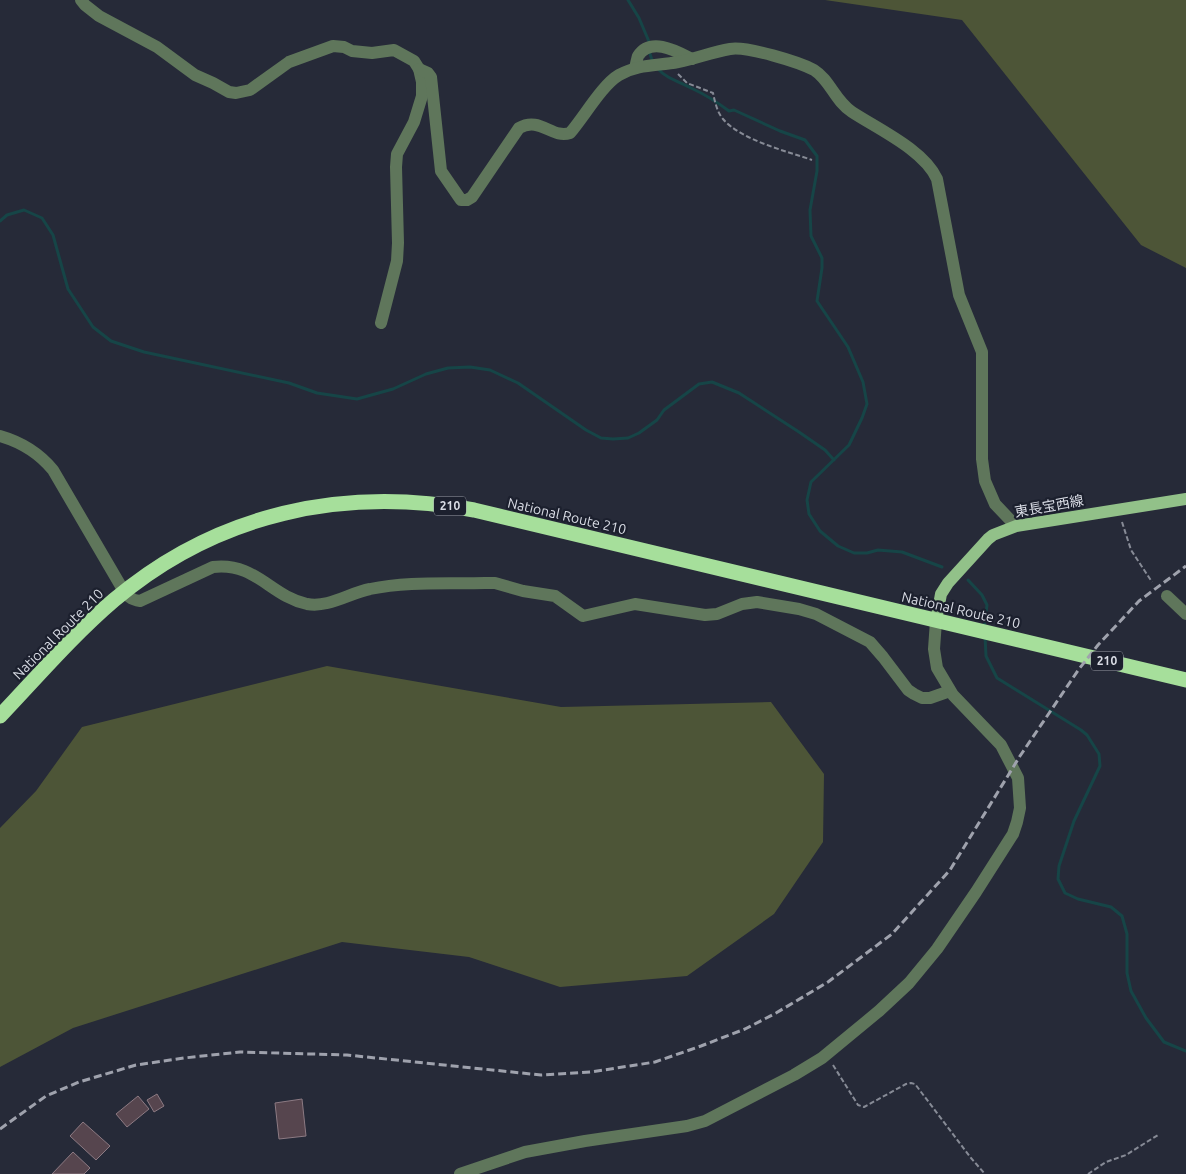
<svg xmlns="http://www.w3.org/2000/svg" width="1186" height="1174" font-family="Ubuntu,'Noto Sans JP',sans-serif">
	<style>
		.green { fill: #4d5537 }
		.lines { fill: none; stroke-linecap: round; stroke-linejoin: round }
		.stream { stroke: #164547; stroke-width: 3 }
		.building { fill: #56454e; stroke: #8c7a83 }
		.path { stroke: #878b96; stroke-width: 2; stroke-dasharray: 5 2.5; stroke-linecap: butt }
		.minor { stroke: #5f765b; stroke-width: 12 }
		.major { stroke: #92c189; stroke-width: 12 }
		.highway { stroke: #a6df9b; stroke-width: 15 }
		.rail { stroke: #9fa2ad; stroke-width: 3; stroke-dasharray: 8 4; stroke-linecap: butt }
		.labels { text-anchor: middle; stroke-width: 4.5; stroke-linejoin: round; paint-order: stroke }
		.shield { fill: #1c202e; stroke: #a0a3ad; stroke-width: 1 }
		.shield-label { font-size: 12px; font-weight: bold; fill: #d8dbe4 }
		.street-label { font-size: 14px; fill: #d8dbe4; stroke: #1c202e }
	</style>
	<rect width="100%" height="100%" fill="#262a38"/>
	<g class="green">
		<polygon points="825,0 1186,0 1186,268 1141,245 962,20"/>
		<polygon points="327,666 561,707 771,702 824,774 823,842 774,914 687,976 560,987 469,957 342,942 73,1028 0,1067 0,828 36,791 82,727"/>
	</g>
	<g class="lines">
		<g class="stream">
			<polyline points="628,0 639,18 650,44"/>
			<polyline points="650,50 650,54 653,63"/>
			<path d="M657 68C667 79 678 81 691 88 704 94 717 102 729 111L734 110 780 131 805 140 817 156V171L810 210 811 236 822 258V268L817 301 848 347 863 382 867 404 862 418 849 445 811 482 807 500 809 514 820 531 838 546 854 553H867L878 550 902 552 942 567"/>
			<polyline points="0,221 7,215 24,210 42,218 53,235 68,289 93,327 111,341 144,352 289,383 317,393 357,399 393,389 426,374 448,368 470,367 490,370 518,383 586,430 601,438 613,439 628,438 639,433 657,420 664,410 699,384 712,382 739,393 799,432 825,450 834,460"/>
			<polyline points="968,580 982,595 987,605 984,628"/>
			<polyline points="985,636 986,656 997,678 1081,730 1087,735 1099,754 1100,766 1074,821 1059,866 1058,879 1065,893 1078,899 1111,907 1122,916 1127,934 1127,973 1131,991 1146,1018 1164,1042 1186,1051"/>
		</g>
	</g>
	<g class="building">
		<polygon points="157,1094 164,1106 154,1112 147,1100"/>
		<polygon points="138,1096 149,1109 127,1127 116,1114"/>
		<polygon points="302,1099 306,1136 279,1139 275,1103"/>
		<polygon points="83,1122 110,1146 96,1160 70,1136"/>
		<polygon points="73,1152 90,1168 84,1174 52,1174"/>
	</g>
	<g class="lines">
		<g class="path">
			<path d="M678 74 687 83 713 93C715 102 717 112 723 119 741 140 786 151 812 160"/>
			<polyline points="1122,522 1131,550 1152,582"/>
			<polyline points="833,1065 858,1105 864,1107 906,1084 911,1083 915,1084 971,1158 985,1174"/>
			<polyline points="1088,1174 1106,1162 1126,1155 1158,1135"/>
		</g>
		<g class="minor">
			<polyline points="81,0 85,5 99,16 157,47 195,75 213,83 229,92 236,93 250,90 289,62 333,46 344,47 352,51 372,53 394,50 414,61 419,69 422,82 422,96 414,122 397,154 396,167 398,243 397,261 381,323"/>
			<path d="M635 68C636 64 637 59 638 56 651 36 678 52 692 59"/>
			<path d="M419 69 428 73 431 77 441 171 461 200H467L472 197 519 128C540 116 552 139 570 133 584 117 602 85 619 75 638 64 658 66 678 62 695 59 712 52 730 49 747 46 799 62 814 70 830 80 835 101 852 112 878 129 924 150 937 179L959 295 982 352V459L985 481 995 504 1016 526"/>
			<path d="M0 436C21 442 39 453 53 470L122 588C127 596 131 600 140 601L213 567C256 562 270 596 307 604 329 608 349 593 370 589 407 581 447 584 485 583H495L523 591 555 596 583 616 635 604 705 615 717 614 742 604 757 602 799 609 816 614 870 642 883 657 908 690 914 694 922 698H930L950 691"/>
			<polyline points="1167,596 1186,614"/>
			<polyline points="460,1174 525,1152 585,1141 687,1126 705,1121 794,1075 822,1058 879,1011 909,983 937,949 976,892 1013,834 1017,822 1020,808 1018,778 1001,745 953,695 937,668 934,649 936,621"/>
		</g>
		<polyline class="major" points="936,621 941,594 948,583 988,539 993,535 1016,526 1186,499"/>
		<path class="highway" d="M0 716C37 677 73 635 114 600 217 513 343 486 474 510L1186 680"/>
		<polyline class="rail" points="0,1129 46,1096 79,1082 136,1065 184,1058 240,1052 347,1055 541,1075 591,1072 655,1062 701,1046 745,1029 776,1013 828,982 892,934 950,870 1020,756 1079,669 1098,645 1139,601 1186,566"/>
	</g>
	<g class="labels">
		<g class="shield">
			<rect x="434" y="496.5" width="32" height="19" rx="4"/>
			<rect x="1091" y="651.5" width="32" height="19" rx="4"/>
		</g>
		<g class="shield-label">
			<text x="450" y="510">210</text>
			<text x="1107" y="665">210</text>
		</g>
		<g class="street-label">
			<text transform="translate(1049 506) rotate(-10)" y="5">東長宝西線</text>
			<text transform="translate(567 516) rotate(13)" y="5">National Route 210</text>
			<text transform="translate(961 610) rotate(13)" y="5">National Route 210</text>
			<text transform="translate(58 634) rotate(-45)" y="5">National Route 210</text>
		</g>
	</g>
</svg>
